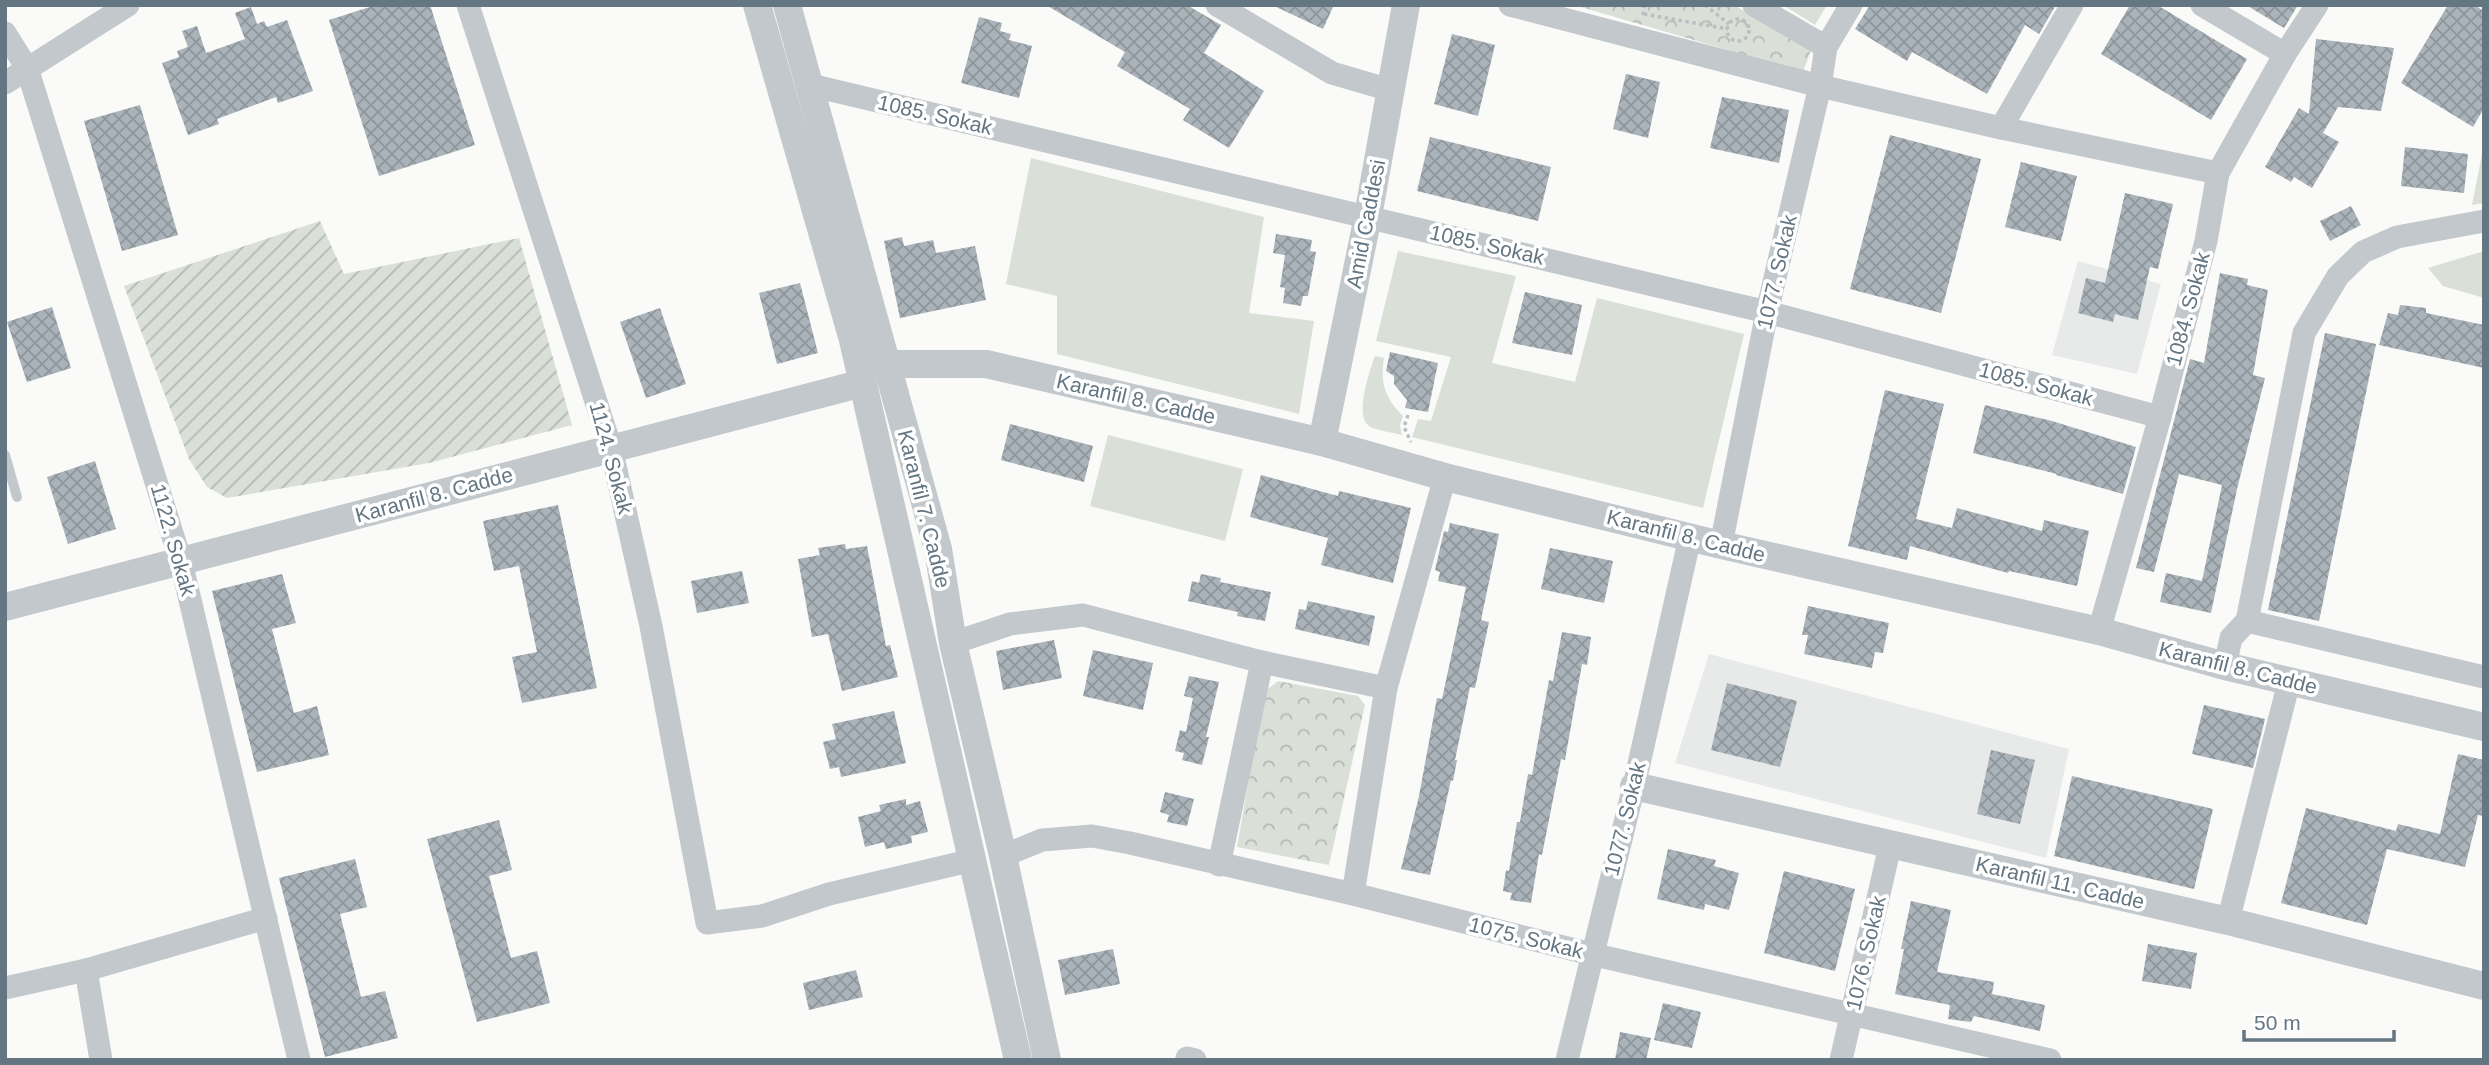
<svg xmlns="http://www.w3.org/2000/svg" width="2489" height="1065" font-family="Arial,sans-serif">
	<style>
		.built { fill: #e8e9e9 }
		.grass { fill: #dadfd7 }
		.park { fill: url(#park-crowns) }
		.garden { fill: url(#garden-furrows) }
		.building { fill: url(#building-cross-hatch) }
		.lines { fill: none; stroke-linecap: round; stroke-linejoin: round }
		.path { stroke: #bbbfc2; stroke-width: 3.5; stroke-dasharray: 3.5 3.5; stroke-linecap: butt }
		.service { stroke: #c3c8cc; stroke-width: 10 }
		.minor { stroke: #c3c8cc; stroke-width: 23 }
		.tertiary { stroke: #c3c8cc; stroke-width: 28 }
		.labels { text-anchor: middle; stroke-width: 7; stroke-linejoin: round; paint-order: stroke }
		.street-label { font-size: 21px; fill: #657683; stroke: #fff }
	</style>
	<defs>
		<pattern id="park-crowns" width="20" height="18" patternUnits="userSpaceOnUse" patternTransform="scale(1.75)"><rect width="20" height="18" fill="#dadfd7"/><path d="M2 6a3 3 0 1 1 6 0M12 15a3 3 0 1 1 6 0" fill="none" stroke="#b4b9b4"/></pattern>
		<pattern id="garden-furrows" width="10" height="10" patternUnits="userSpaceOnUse" patternTransform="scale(1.75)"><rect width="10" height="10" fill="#dadfd7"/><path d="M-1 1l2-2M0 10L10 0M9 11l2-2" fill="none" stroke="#b4b9b4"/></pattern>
		<pattern id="building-cross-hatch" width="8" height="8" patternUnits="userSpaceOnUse" patternTransform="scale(1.75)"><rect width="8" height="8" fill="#aab3b9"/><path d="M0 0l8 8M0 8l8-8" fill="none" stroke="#8e969c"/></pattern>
	</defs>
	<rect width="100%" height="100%" fill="#fafaf8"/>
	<g class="built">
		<polygon points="2078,261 2161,284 2137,374 2052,355"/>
		<polygon points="1709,654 2069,749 2046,858 1675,763"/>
	</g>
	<g class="grass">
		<polygon points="1783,5 1827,5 1815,25"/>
		<polygon points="2484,144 2484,203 2472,205"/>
		<polygon points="1031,158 1264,217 1249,313 1314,321 1299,414 1057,354 1057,296 1006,284"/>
		<polygon points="1398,251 1516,276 1492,363 1575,382 1597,298 1744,334 1703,508 1412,437 1418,419 1431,421 1451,357 1376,341"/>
		<polygon points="2484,251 2484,298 2443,286 2428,268"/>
		<path d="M1375 356 1384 358C1380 383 1385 398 1403 416L1400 425 1402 435C1392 432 1377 431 1369 426 1354 415 1370 370 1375 356Z"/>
		<polygon points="1108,435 1243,469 1225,541 1090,506"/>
	</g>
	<g class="park">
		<polygon points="1574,5 1734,5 1811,50 1803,72"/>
		<polygon points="1278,681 1358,696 1365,705 1329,865 1237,847 1264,692"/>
	</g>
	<polygon class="garden" points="320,221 344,274 519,238 572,425 429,463 227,498 207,487 189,459 124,286"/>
	<g class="building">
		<polygon points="376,5 430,5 475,145 379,176 329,20"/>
		<polygon points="1046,5 1187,5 1221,25 1204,53 1264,91 1229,148 1183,120 1190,109 1117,66 1125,52"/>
		<polygon points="1272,5 1334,5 1323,29"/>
		<polygon points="1870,5 2056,5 2039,34 2025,25 1987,94 1912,52 1907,61 1855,29"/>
		<polygon points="2130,5 2157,5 2247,59 2211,120 2101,54"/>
		<polygon points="2246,5 2298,5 2284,28"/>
		<polygon points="2448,5 2474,5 2484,11 2484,108 2473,127 2401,83"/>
		<polygon points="251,7 257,24 264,21 267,27 287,20 313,91 278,103 276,97 217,119 219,124 188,135 162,63 179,57 177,51 188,47 182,31 197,26 206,53 245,39 235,13"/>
		<polygon points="979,17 1002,23 1000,31 1011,34 1009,40 1032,46 1019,98 961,83"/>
		<polygon points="1452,34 1495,45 1478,116 1434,104"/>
		<polygon points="2316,39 2394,48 2381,111 2338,107 2323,133 2339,142 2312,188 2294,177 2291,182 2265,167 2299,108 2309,114"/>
		<polygon points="1626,74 1660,82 1648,138 1613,129"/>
		<polygon points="1722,97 1789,110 1779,163 1710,148"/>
		<polygon points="140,105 178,235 122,251 84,121"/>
		<polygon points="1890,135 1981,159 1941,313 1850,289"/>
		<polygon points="1430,137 1551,167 1538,221 1417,191"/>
		<polygon points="2405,147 2468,154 2464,193 2401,186"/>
		<polygon points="2021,162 2077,176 2061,241 2005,227"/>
		<polygon points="2125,193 2173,204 2158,269 2150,267 2138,320 2115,314 2113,322 2078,313 2086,278 2105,283"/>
		<polygon points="2351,206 2361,225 2330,241 2320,221"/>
		<polygon points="1276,234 1312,240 1310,251 1316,252 1308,296 1303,296 1301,306 1283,303 1285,288 1280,287 1285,255 1273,253"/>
		<polygon points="902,237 904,246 933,240 936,253 975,246 986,300 900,318 884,241"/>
		<polygon points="2220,273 2248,279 2247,285 2268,290 2253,375 2265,378 2237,489 2211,613 2160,602 2166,573 2202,581 2222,485 2179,474 2154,572 2136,568 2190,359 2204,363"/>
		<polygon points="800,283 818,353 777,364 759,293"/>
		<polygon points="1525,292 1582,305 1572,355 1512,343"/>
		<polygon points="2400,305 2426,308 2426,313 2484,325 2484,368 2379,345 2388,313 2398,315"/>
		<polygon points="52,307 71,368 27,382 7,322"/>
		<polygon points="660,308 686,384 646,398 620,322"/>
		<polygon points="2325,333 2376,344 2319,621 2268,610"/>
		<polygon points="1390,352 1438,363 1428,412 1405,408 1407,400 1394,384 1394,376 1386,371"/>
		<polygon points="1885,390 1944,404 1916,519 1952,528 1957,508 2042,531 2044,520 2089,531 2077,586 2009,571 2008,573 1910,546 1907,560 1848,546"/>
		<polygon points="1985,405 2052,421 2136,447 2123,494 2056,475 2057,474 1973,453"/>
		<polygon points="1010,424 1093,446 1084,482 1001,460"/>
		<polygon points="95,461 116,529 68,544 47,477"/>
		<polygon points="1261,475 1338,496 1339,491 1411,508 1393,583 1321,565 1328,538 1250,517"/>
		<polygon points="558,505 597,688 522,703 512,657 537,652 519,566 494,571 483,521"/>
		<polygon points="1450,523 1499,534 1481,620 1489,622 1475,688 1470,687 1455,760 1457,760 1453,781 1451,780 1430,875 1401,869 1419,796 1437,698 1442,699 1466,587 1438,581 1440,572 1435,570 1444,531 1448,532"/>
		<polygon points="845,544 846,549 867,546 886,646 890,645 898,677 842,691 828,634 812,637 798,559 820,555 818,548"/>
		<polygon points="1550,548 1613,561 1604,603 1541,589"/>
		<polygon points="742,571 749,603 697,613 691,581"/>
		<polygon points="282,574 296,623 272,629 294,713 317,706 329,755 257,772 212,591"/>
		<polygon points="1201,574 1221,578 1220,582 1271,592 1265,621 1237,616 1238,612 1188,601 1192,581 1199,583"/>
		<polygon points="1308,601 1375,616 1369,646 1295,629 1299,609 1306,610"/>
		<polygon points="1808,606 1889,623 1883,653 1875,652 1872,668 1804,654 1808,635 1802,635"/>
		<polygon points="1562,632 1591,637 1587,665 1582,664 1565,760 1561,759 1542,855 1539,854 1531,903 1510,900 1512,893 1503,891 1506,870 1509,871 1517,822 1520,822 1528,774 1532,775 1549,680 1553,681"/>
		<polygon points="1054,640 1062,678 1003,690 996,651"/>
		<polygon points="1093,650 1153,663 1143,710 1083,696"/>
		<polygon points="1189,676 1219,682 1206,737 1209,737 1202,765 1182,760 1184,753 1175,751 1180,730 1186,732 1193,698 1184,696"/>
		<polygon points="1727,683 1797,701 1780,767 1711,750"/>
		<polygon points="2204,705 2265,719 2253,768 2192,754"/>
		<polygon points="894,711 906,763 841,777 839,767 830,769 823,742 836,739 832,724"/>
		<polygon points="1991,750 2035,760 2020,824 1977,814"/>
		<polygon points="2458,754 2484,760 2484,816 2478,815 2465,867 2387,849 2367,925 2281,903 2306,808 2396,831 2398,824 2440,834"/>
		<polygon points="2072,776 2213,809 2194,889 2054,856"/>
		<polygon points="1165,792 1194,799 1187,826 1167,822 1169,815 1160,812"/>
		<polygon points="906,799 906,805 920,801 928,832 911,836 912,843 886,849 884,842 865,847 858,817 881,811 879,805"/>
		<polygon points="499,820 512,870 489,876 511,958 537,951 550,1003 477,1022 427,839"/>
		<polygon points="1668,849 1716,860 1714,866 1739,873 1729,910 1705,904 1704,910 1657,899"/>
		<polygon points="355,859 367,907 340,914 361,997 385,991 398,1038 325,1057 279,878"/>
		<polygon points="1784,871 1855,889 1835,971 1764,953"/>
		<polygon points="1911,901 1951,910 1937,972 1994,982 1992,994 2045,1005 2040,1031 1974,1016 1971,1022 1948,1019 1950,1005 1895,994 1904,949 1901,949"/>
		<polygon points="2148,944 2197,953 2191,989 2142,981"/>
		<polygon points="1113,949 1120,984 1065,995 1058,960"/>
		<polygon points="856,970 863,997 809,1010 803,983"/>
		<polygon points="1663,1003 1701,1012 1692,1048 1654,1040"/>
		<polygon points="1620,1032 1651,1038 1646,1060 1615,1060"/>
	</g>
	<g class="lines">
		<g class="path">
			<polyline points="1705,5 1729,24"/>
			<polyline points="1644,14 1728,29"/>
			<polyline points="1643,15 1644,5"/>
			<circle cx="1738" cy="30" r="11"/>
			<polyline points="1408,415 1404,427 1411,442"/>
		</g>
		<polyline class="service" points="5,455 17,497"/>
		<g class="minor">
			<polyline points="468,5 611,448 651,626 707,923 762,916 829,894 973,860"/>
			<polyline points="1217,5 1332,73 1390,90"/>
			<polyline points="1510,5 1820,86 2001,128 2218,173"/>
			<polyline points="1754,5 1826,47"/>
			<polyline points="2202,5 2285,54"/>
			<polyline points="5,33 27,68 181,562 299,1060"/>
			<polyline points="5,83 128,5"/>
			<polyline points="810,85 1767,312 2160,417"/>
			<polyline points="2001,128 2072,5"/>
			<polyline points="2484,221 2397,237 2363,252 2338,276 2304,333 2247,621 2484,677"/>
			<polyline points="1721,545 1767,312 1820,86 1826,47 1851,5"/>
			<polyline points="2099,631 2160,417 2206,241 2218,173 2285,54 2317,5"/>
			<polyline points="953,643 1010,624 1083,615 1262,662 1386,688"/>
			<polyline points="2225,666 2231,638 2247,621"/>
			<polyline points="1003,856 1042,840 1092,836 1130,843 1353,894 1591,954 2050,1060"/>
			<polyline points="1219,865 1262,662"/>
			<polyline points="1353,894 1386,688 1445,477"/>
			<polyline points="2228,921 2289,682"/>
			<polyline points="86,970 101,1060"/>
			<polyline points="5,988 86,970 266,918"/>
			<polyline points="1187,1058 1195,1060"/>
			<polyline points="1567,1060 1634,786 1690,537"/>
			<polyline points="1841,1060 1890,846"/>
		</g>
		<g class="tertiary">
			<polyline points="757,5 853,340 1018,1060"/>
			<polyline points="787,5 938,549 953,643 1003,856 1047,1060"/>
			<polyline points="887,364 986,364 1322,442 1445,477 1721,545 2099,631 2225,666 2484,727"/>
			<polyline points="1322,442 1368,216 1406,5"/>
			<polyline points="5,607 863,383"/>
			<polyline points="1634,786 2228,921 2484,986"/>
		</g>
	</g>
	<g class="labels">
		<g class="street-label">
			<text transform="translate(935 115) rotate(13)" y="7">1085. Sokak</text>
			<text transform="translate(1366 224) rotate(-79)" y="7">Amid Caddesi</text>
			<text transform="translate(1487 245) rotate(13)" y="7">1085. Sokak</text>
			<text transform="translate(1777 272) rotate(-77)" y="7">1077. Sokak</text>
			<text transform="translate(2188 309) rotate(-75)" y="7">1084. Sokak</text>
			<text transform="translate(2036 384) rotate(15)" y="7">1085. Sokak</text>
			<text transform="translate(1136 399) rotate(13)" y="7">Karanfil 8. Cadde</text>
			<text transform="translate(611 458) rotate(75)" y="7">1124. Sokak</text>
			<text transform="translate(434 495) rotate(-15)" y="7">Karanfil 8. Cadde</text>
			<text transform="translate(924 509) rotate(76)" y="7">Karanfil 7. Cadde</text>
			<text transform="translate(1686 536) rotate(14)" y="7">Karanfil 8. Cadde</text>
			<text transform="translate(173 540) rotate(74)" y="7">1122. Sokak</text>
			<text transform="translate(2238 668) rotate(14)" y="7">Karanfil 8. Cadde</text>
			<text transform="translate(1625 819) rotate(-76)" y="7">1077. Sokak</text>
			<text transform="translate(2060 883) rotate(13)" y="7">Karanfil 11. Cadde</text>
			<text transform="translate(1526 938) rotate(14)" y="7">1075. Sokak</text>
			<text transform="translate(1866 953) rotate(-77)" y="7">1076. Sokak</text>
		</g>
	</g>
	<rect width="2489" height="1065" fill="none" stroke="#657683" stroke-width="14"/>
	<path d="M2244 1030v10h150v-10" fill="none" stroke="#657683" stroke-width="3.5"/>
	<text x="2254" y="1030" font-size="21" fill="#657683" stroke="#ffffff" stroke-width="5" paint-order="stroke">50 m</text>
</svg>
